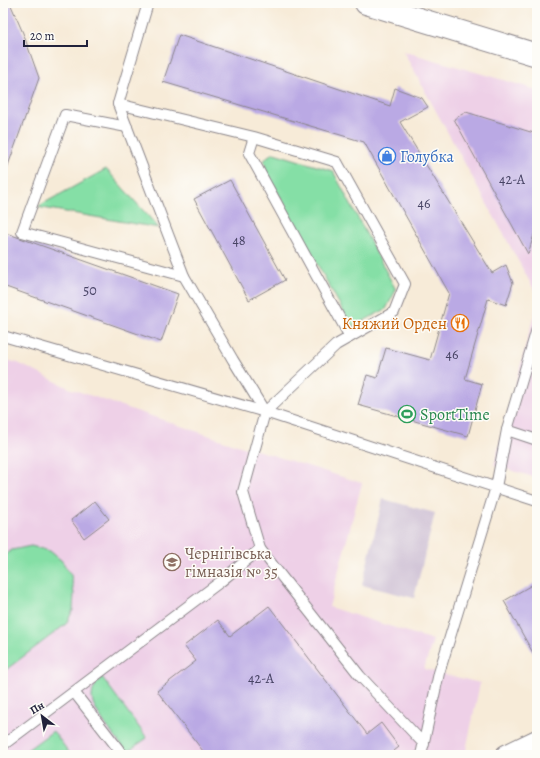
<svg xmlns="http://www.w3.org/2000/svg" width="540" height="758" font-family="Alegreya,serif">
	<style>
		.built { fill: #eed0e7 }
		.industrial { fill: #ccbed3 }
		.green { fill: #85dfa6; stroke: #548070 }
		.building { fill: #baa9e4 }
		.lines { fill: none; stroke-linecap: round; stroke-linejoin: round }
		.service-casing { stroke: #8c868a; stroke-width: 12 }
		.minor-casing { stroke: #8c868a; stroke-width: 22 }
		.tertiary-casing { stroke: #8c868a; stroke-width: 24 }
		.service { stroke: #fff; stroke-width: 10 }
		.minor { stroke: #fff; stroke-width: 20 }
		.tertiary { stroke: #fff; stroke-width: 22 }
		.labels { text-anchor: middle; stroke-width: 3; stroke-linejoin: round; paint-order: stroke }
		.number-label { font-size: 14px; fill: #484465 }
		.shop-label { font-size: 16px; fill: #366cbe; stroke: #fdfcf7; text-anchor: start }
		.food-label { font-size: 16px; fill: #c56008; stroke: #fdfcf7; text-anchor: end }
		.leisure-label { font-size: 16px; fill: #27864d; stroke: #fdfcf7; text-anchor: start }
		.education-label { font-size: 16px; fill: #785e54; stroke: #fdfcf7; text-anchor: start }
	</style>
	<rect width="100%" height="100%" fill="#fdfcf7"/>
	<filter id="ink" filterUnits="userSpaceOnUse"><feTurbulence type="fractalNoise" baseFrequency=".025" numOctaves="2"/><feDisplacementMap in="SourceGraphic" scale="8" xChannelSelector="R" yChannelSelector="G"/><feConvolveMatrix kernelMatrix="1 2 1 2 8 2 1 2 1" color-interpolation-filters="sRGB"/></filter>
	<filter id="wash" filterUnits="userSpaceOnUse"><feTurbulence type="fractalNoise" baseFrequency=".012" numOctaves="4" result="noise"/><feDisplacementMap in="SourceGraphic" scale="16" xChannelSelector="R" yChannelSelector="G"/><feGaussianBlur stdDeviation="0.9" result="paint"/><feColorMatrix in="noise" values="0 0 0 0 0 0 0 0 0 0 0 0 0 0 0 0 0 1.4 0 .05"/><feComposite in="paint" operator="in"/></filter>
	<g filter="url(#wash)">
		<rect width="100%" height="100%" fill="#f7ebd8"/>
		<g class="built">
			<polygon points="403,51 537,90 537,295"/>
			<polygon points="537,304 537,478 494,465"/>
			<polygon points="3,359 18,363 71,389 246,448 256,450 362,483 329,607 433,640 424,669 480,683 465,755 3,755"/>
		</g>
		<polygon class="industrial" points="383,499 435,513 414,598 362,585"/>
		<g class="green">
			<polygon points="274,153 333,171 396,290 386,309 352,327 267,173 264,161 268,156"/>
			<polygon points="106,169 159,228 37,207"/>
			<polygon points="31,546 50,551 62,561 71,575 74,594 73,610 66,624 3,672 3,556 12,550"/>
			<path d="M102 677 147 738 127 752C119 742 92 710 92 698 92 689 96 683 102 677Z"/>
			<polygon points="53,731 71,755 20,755"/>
		</g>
		<g id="blocks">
			<g class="building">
				<polygon points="3,3 10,3 23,33 39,78 5,174 3,174"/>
				<polygon points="179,35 390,106 395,88 422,98 428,107 400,122 492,273 506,265 513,283 506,305 488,299 465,379 482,384 468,436 358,405 367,375 377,378 386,348 430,360 449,293 364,142 163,82"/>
				<polygon points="466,112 537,134 537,225 528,254 454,119"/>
				<polygon points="230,180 285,280 249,300 194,199"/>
				<polygon points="3,232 178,294 161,342 3,286"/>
				<polygon points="95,501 109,519 84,538 71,520"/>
				<polygon points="537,582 537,660 504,601"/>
				<polygon points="269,606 367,734 381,723 399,747 389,755 206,755 157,691 196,661 184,646 218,620 230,636"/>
			</g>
		</g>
	</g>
	<g filter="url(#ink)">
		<use href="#blocks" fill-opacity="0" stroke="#8c868a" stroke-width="1"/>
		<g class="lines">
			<defs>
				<g id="service">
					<polyline points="148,3 118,104 254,137 337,162 405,284 394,312 350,337 249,153 254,137"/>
					<polyline points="118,104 184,276 233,360 265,412"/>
					<polyline points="127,127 65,115 22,232 184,276"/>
					<polyline points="3,336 265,412 537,501"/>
					<polyline points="507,430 537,440"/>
					<polyline points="260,549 360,676 424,744"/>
					<polyline points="74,692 123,755"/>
					<polyline points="3,745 220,582 260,549 243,492 265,412 336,345 350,337"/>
					<polyline points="421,755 439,673 496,487 507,430 537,329"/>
				</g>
				<polyline id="minor" points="506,755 537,740"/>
				<polyline id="tertiary" points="366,3 537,55"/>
			</defs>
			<use href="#service" class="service-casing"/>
			<use href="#minor" class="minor-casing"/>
			<use href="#tertiary" class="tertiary-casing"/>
			<use href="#service" class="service"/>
			<use href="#minor" class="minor"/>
			<use href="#tertiary" class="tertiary"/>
		</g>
	</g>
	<defs>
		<symbol id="shop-ring" viewBox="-11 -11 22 22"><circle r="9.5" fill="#fdfcf7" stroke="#3f7fe0" stroke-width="1.5"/><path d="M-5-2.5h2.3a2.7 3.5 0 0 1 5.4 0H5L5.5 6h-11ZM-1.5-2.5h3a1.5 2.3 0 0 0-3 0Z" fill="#3f7fe0"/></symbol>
		<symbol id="restaurant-ring" viewBox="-11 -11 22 22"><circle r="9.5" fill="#fdfcf7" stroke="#e8710a" stroke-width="1.5"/><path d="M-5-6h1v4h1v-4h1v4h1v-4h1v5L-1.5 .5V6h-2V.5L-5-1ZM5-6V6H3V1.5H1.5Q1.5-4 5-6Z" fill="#e8710a"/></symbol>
		<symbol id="stadium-ring" viewBox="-11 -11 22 22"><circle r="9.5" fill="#fdfcf7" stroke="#2e9e5b" stroke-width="1.5"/><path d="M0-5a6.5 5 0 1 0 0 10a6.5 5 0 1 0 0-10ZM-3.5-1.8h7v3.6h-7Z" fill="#2e9e5b"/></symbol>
		<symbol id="school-ring" viewBox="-11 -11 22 22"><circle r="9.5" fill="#fdfcf7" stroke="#8d6e63" stroke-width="1.5"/><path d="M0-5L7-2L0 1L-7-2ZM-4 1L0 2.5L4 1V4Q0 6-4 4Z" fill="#8d6e63"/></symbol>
	</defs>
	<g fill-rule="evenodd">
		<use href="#shop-ring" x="377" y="146" width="20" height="20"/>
		<use href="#restaurant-ring" x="450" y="313" width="20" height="20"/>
		<use href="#stadium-ring" x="397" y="404" width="20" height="20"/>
		<use href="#school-ring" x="162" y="552" width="20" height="20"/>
	</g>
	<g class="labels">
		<g class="number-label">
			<text x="512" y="184">42-А</text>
			<text x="424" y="208">46</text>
			<text x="239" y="245">48</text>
			<text x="90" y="295">50</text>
			<text x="452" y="359">46</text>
			<text x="261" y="683">42-А</text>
		</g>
		<g class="shop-label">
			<text x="400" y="162">Голубка</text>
		</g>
		<g class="food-label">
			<text x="447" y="329">Княжий Орден</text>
		</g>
		<g class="leisure-label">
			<text x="420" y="420">SportTime</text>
		</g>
		<g class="education-label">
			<text x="185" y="559">Чернігівська<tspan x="185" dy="18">гімназія № 35</tspan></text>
		</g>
	</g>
	<rect width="540" height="758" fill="none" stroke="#fdfcf7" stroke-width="16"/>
	<g transform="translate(42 716) rotate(329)" stroke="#fdfcf7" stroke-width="3" paint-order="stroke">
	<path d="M0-3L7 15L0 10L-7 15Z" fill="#22223b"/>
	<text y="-6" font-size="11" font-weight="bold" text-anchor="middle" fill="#22223b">Пн</text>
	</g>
	<path d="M24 40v6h63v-6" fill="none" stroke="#22223b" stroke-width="2"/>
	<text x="30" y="40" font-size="12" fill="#22223b" stroke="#fdfcf7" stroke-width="3" paint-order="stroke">20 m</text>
</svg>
